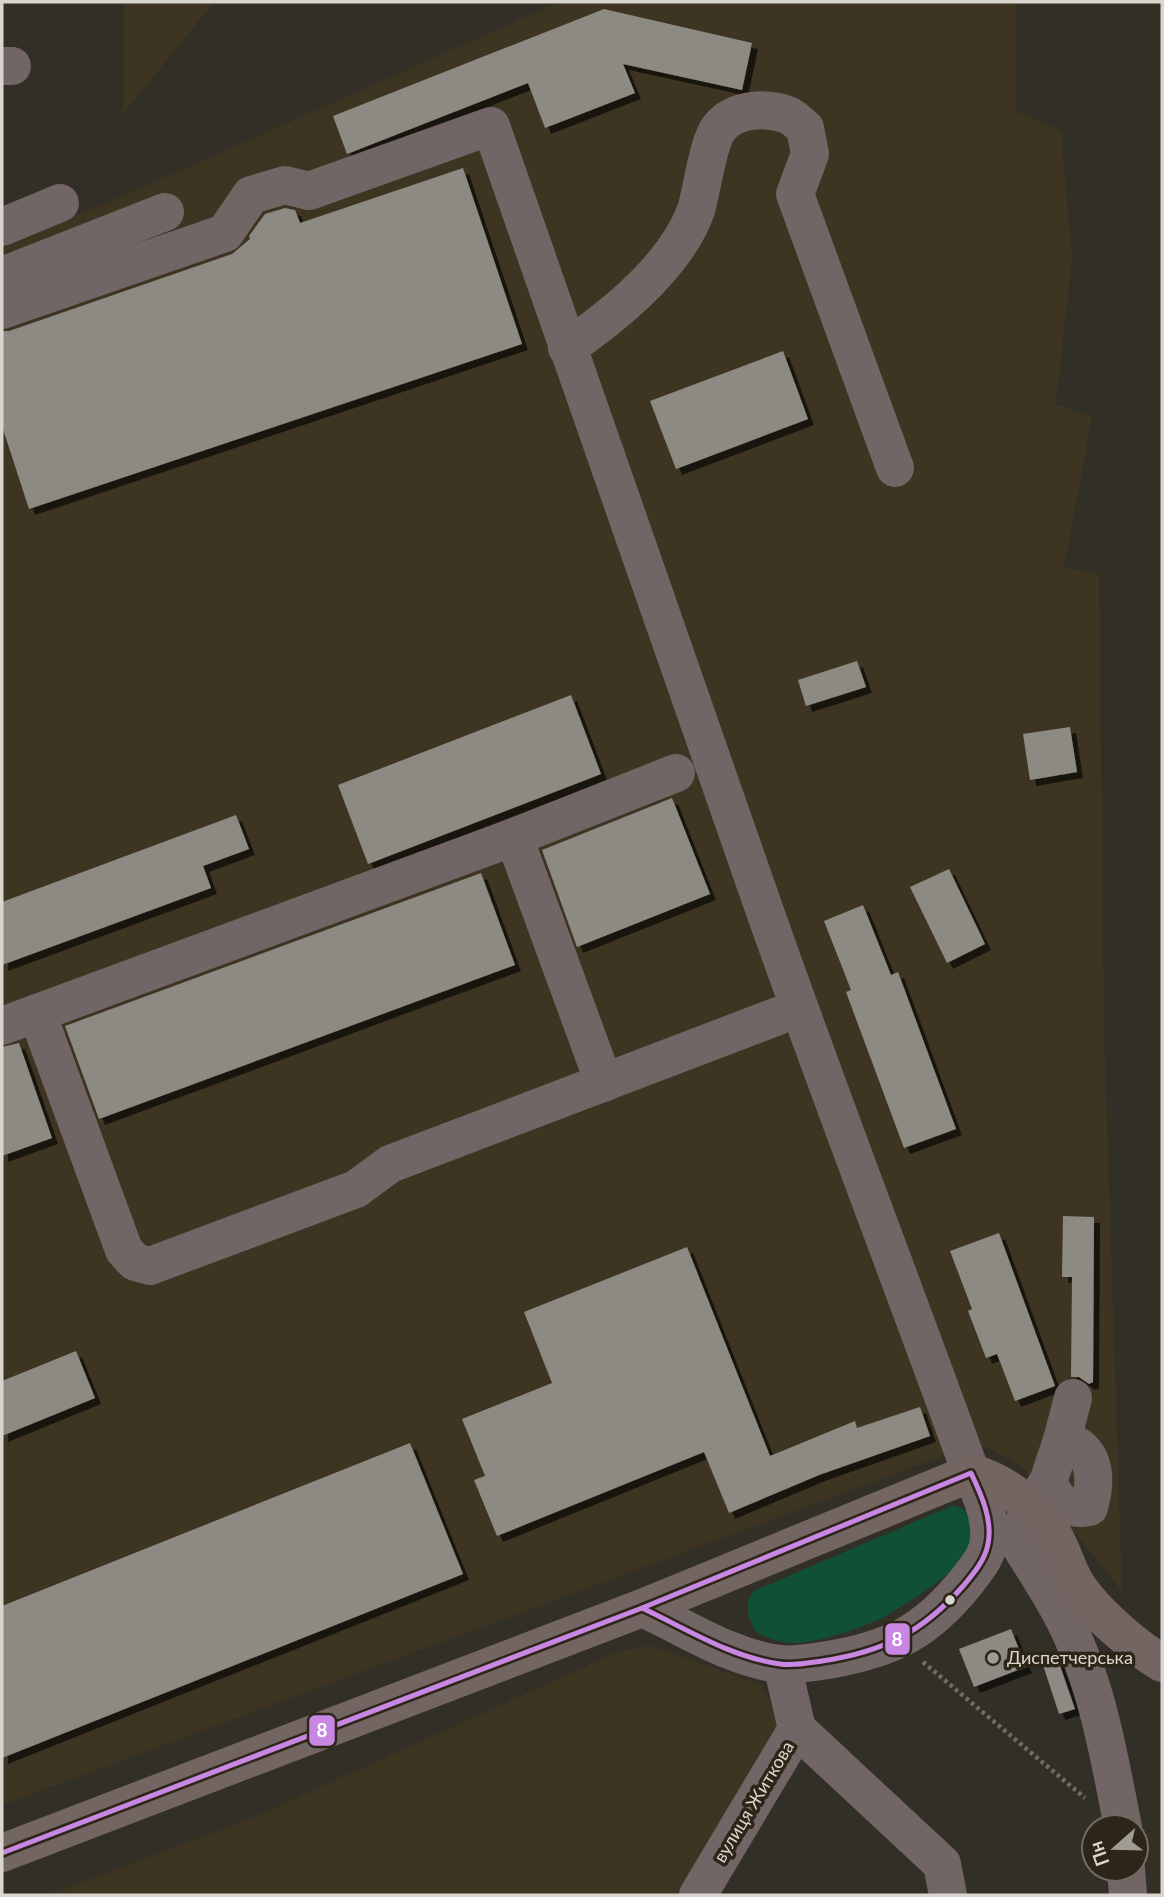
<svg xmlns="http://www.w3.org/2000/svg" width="1164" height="1897" font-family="Lato,sans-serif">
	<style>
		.built { fill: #3d3522 }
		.green { fill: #105036 }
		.building { fill: #8d8a83; filter: url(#shadow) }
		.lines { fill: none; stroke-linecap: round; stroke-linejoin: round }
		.path { stroke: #736a68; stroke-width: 4.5; stroke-dasharray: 3.5 3.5; stroke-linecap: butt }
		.minor { stroke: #726565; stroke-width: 38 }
		.major { stroke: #736562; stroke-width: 38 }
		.bus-1-casing { stroke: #2d2618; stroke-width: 10 }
		.bus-1 { stroke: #c787e3; stroke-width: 5 }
		.bus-dot { fill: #dad6cd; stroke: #2d2618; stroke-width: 2.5 }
		.poi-dot { fill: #9f9c93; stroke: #2d2618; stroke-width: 2.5 }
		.labels { text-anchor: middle; stroke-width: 7; stroke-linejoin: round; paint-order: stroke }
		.poi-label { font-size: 18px; fill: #dad6cd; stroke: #2d2618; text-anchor: start }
		.street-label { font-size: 18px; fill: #dad6cd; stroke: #2d2618 }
		.line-badge { stroke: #2d2618; stroke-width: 2.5 }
		.badge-label { font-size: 19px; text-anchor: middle; font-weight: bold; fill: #fff }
	</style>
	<defs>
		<filter id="shadow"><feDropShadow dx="6" dy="6" stdDeviation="0" flood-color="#0009"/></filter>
	</defs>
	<rect width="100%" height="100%" fill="#322f27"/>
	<g class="built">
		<polygon points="124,2 214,2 123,114"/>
		<polygon points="560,2 1016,2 1016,111 1061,131 1072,258 1056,404 1092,417 1064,568 1099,574 1104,1028 1122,1591 1021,1466 991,1449 973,1445 2,1805 2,245 107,203"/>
		<polygon points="641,1647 654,1647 761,1685 786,1731 687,1895 49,1895 255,1817 613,1654"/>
	</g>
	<path class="green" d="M954 1505 965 1510C971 1524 975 1535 969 1551 963 1567 901 1609 884 1617 865 1627 817 1643 796 1643 780 1643 769 1639 755 1631 749 1616 741 1602 756 1590Z"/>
	<g class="building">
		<polygon points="604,9 752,43 742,90 623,64 635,93 545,128 528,83 347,154 333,116"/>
		<polygon points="463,168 522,344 29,509 2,426 2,331 9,331 232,254 250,239 249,236 265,214 285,208 295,210 300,223"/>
		<polygon points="783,351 808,419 676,469 650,401"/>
		<polygon points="857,661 866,687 806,706 798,680"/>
		<polygon points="571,695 601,774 368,864 338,785"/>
		<polygon points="1070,727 1077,772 1030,780 1023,734"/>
		<polygon points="672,798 710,894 577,947 542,850"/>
		<polygon points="236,815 249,849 203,866 211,888 2,965 2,902"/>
		<polygon points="949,869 985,944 947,963 910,887"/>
		<polygon points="481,873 515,965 99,1119 65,1026"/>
		<polygon points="863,905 891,975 898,972 956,1129 904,1148 846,992 851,990 824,921"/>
		<polygon points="19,1043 52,1138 2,1156 2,1047"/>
		<polygon points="1063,1216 1094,1217 1093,1382 1089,1384 1079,1377 1071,1377 1072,1277 1062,1277"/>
		<polygon points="999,1233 1055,1386 1015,1401 997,1354 986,1358 968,1311 972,1309 950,1251"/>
		<polygon points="687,1247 770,1456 855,1421 857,1428 920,1407 930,1436 819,1475 729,1513 704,1452 497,1536 474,1480 485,1476 462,1419 552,1383 524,1312"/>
		<polygon points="76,1351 95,1398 2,1436 2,1381"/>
		<polygon points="410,1443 463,1574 2,1758 2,1606"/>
		<polygon points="1011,1629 1026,1667 974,1687 959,1649"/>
		<polygon points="1058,1660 1075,1709 1059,1714 1043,1665"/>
	</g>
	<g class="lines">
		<polyline class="path" points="923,1662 1085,1798"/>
		<g class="minor">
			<polyline points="2,66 12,66"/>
			<polyline points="2,227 60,203"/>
			<polyline points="2,276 165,212"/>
			<path d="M2 310 225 233 251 195 285 185 309 191 491 126C580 384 670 642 761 900 828 1092 902 1282 971 1473 981 1493 991 1517 989 1539 988 1556 976 1569 967 1581 926 1632 892 1649 828 1660 813 1662 795 1666 780 1664 730 1658 687 1628 642 1608"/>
			<path d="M567 348C615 315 676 266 696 210 702 190 708 142 719 128 735 108 766 107 788 115 794 118 800 124 805 128L810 154 795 194 895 468"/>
			<polyline points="514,837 604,1083"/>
			<polyline points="37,1013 124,1250 135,1262 150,1266 356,1189 390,1164 778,1016"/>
			<polyline points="2,1026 514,837 676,773"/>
			<path d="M1073 1398 1062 1440 1048 1482 1030 1508 1016 1539C1032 1565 1049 1590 1063 1617 1097 1682 1109 1756 1123 1827"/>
			<path d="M1048 1482C1057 1502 1066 1511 1089 1507 1095 1487 1097 1461 1079 1447 1075 1443 1067 1442 1062 1440"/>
			<polyline points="797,1729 942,1864 948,1895"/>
			<polyline points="1126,1869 1128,1895"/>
			<polyline points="698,1895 797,1729 782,1664"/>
		</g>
		<path class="major" d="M2 1853 642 1608 971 1473C1002 1481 1035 1505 1052 1533 1063 1550 1067 1571 1078 1587 1095 1613 1136 1648 1162 1663"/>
		<defs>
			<g id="bus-1">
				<path d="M971 1473C981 1494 993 1520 988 1544 985 1560 974 1573 964 1585 923 1632 883 1652 822 1661 808 1663 794 1666 780 1664 730 1657 687 1629 642 1608Z"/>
				<polyline points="2,1853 642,1608"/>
			</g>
		</defs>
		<use href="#bus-1" class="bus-1-casing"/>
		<use href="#bus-1" class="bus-1"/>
	</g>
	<circle class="bus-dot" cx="950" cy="1600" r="6"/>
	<circle class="poi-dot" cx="993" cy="1658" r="7"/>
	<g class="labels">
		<g class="poi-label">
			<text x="1007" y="1664">Диспетчерська</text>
		</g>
		<g class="street-label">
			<text transform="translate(754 1802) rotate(-59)" y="6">вулиця Житкова</text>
		</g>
	</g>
	<g class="line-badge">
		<rect x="884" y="1622" width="27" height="34" rx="7" fill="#c787e3"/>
		<rect x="308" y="1714" width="28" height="33" rx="7" fill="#c787e3"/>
	</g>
	<g class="badge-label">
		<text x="897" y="1646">8</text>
		<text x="322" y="1737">8</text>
	</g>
	<rect width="1164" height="1897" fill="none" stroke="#dad6cd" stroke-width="7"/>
	<g transform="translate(1115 1848) rotate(250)"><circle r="33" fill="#2d2618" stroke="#726c60" stroke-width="2"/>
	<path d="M0-5L12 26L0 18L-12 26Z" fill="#9f9c93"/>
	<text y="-10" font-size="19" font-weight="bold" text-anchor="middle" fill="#dad6cd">Пн</text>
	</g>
</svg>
